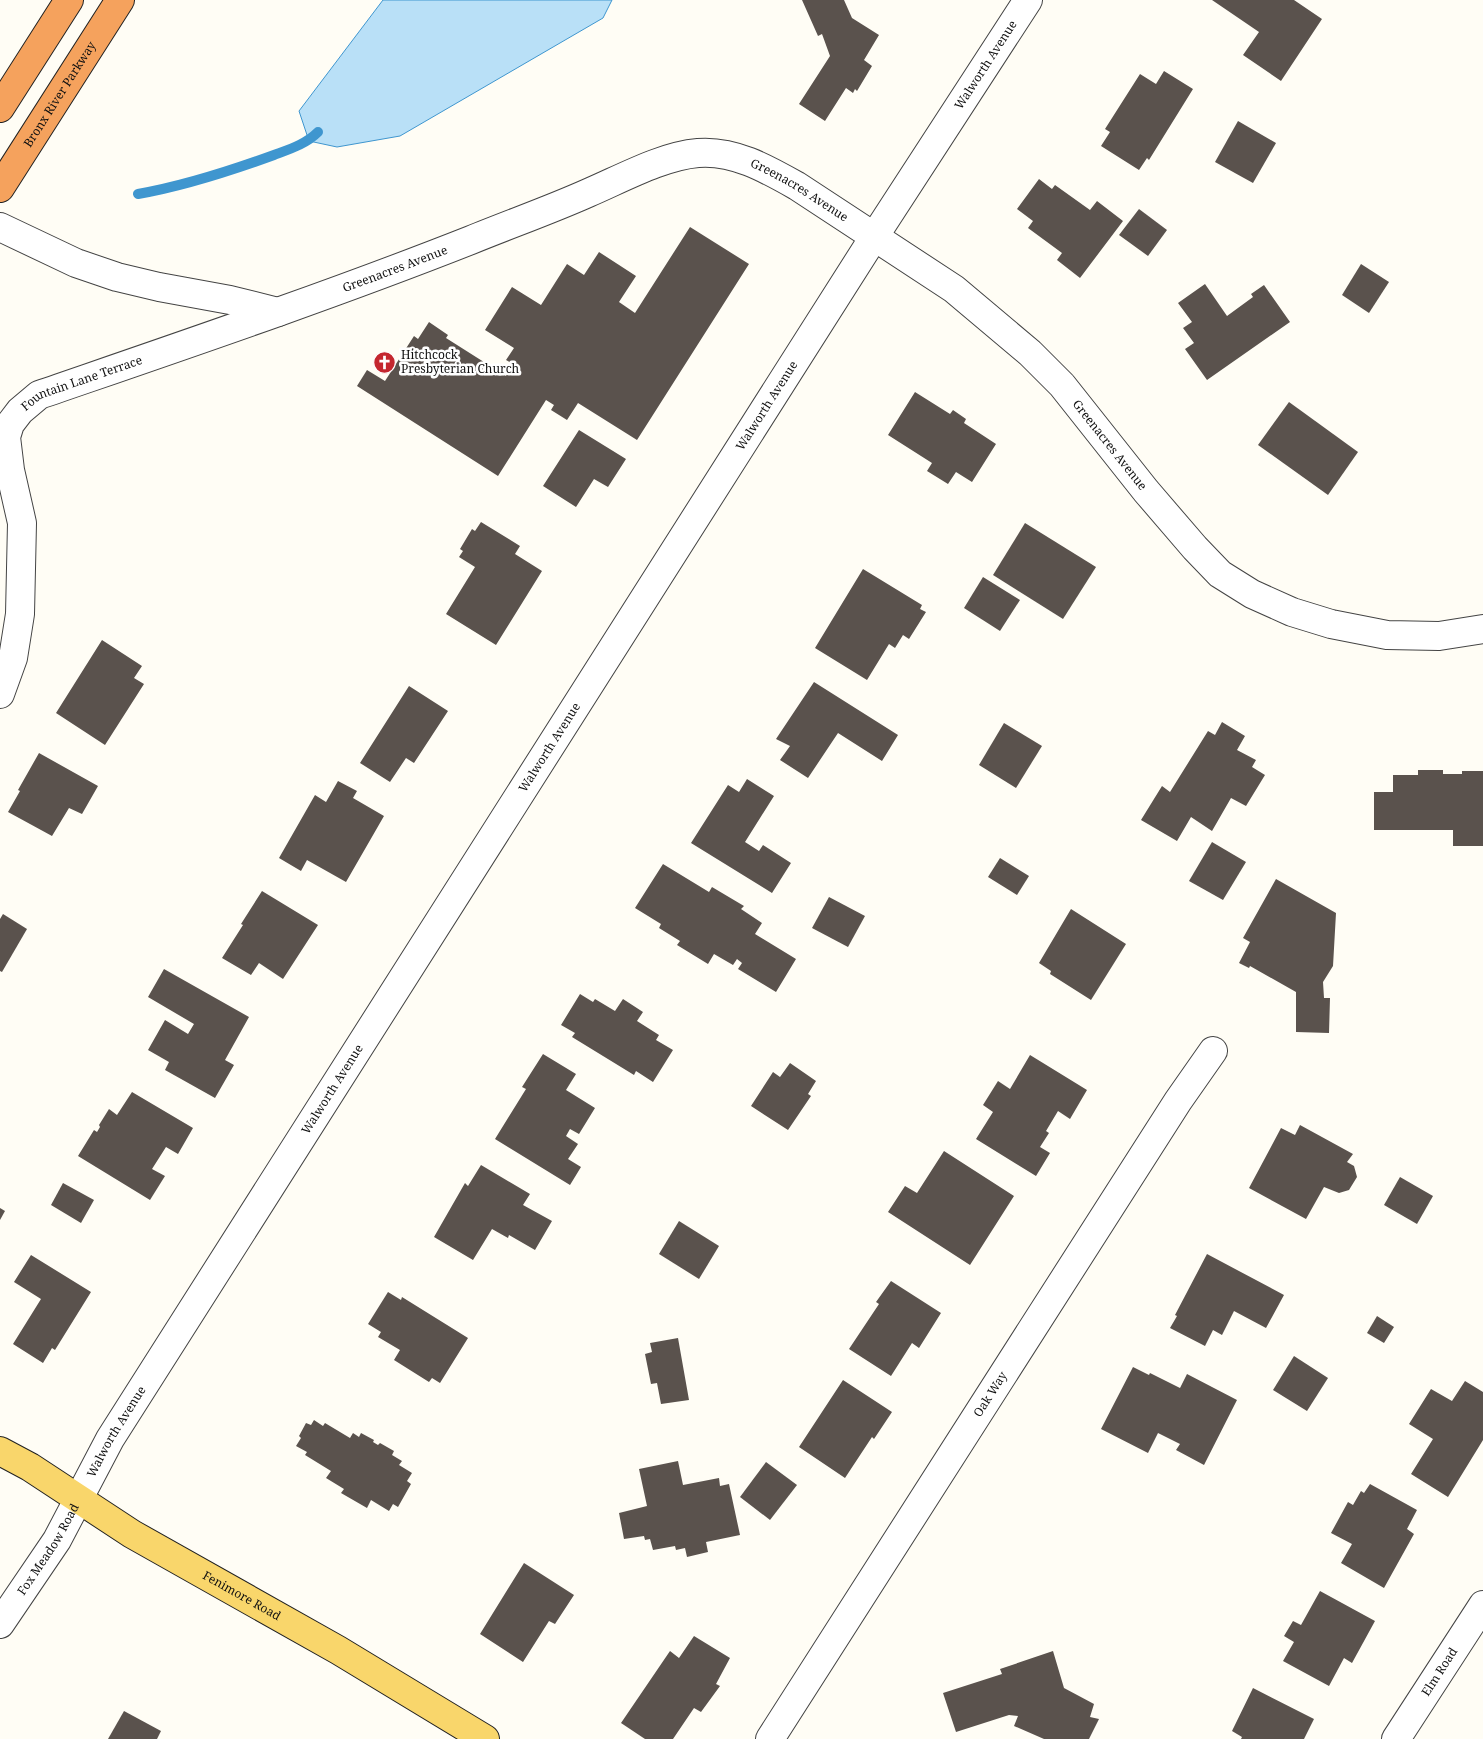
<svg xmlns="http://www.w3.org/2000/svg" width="1483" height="1739" font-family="'Noto Serif',serif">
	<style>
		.water { fill: #b9e0f7; stroke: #3f96cf }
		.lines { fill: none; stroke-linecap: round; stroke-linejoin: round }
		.stream { stroke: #3f96cf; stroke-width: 10 }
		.building { fill: #5a524d }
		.minor-casing { stroke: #444; stroke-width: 30 }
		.major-casing { stroke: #222; stroke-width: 30 }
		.highway-casing { stroke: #222; stroke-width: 30 }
		.minor { stroke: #fff; stroke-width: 28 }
		.major { stroke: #f9d66b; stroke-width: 28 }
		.highway { stroke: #f5a25d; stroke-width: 28 }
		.labels { text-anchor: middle; stroke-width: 5; stroke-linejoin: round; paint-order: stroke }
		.street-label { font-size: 12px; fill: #111; stroke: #fff }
		.poi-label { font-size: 12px; fill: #111; stroke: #fff; text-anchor: start }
	</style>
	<rect width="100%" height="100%" fill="#fffdf5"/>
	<polygon class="water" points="383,0 612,0 603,18 400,136 337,147 309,141 299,111"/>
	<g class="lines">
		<path class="stream" d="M138 194C184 186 230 171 274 155 290 149 306 144 318 132"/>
	</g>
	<g class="building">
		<polygon points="802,0 844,0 852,18 879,35 864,60 872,66 857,91 855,89 853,93 846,88 825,121 799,104 830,56 822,34 818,36"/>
		<polygon points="1212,0 1294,0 1322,19 1281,81 1243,55 1259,32"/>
		<polygon points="1164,71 1193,89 1149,160 1147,158 1139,170 1101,146 1110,132 1105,129 1140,74 1156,84"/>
		<polygon points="1238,121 1276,143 1253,183 1215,162"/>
		<polygon points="1039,179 1052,189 1055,185 1090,210 1097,201 1123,221 1080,278 1057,260 1062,253 1028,228 1033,221 1017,209"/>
		<polygon points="1139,209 1167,230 1148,256 1119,235"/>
		<polygon points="690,227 749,264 637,440 578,403 567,420 551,410 554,405 546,400 498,476 357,386 367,370 385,381 414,336 418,339 429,322 448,335 446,338 506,376 513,364 506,360 514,348 485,330 512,287 541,305 567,264 584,275 599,252 636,276 619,302 635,313"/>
		<polygon points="1361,264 1389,282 1369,313 1342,295"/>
		<polygon points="1205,284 1227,316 1253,297 1251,294 1264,285 1290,322 1207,380 1185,349 1194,343 1183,328 1192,322 1178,303"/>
		<polygon points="915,392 950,414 953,410 966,419 964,423 996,444 972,482 956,472 948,484 927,471 932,463 888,435"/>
		<polygon points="1289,402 1358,452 1328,495 1258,445"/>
		<polygon points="579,430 626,459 608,487 594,479 576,507 543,486"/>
		<polygon points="481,522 520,546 515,554 542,571 496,645 446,614 475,567 459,557 463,551 460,549 472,529 475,531"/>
		<polygon points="1025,523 1096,567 1063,619 993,575"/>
		<polygon points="863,569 922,605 920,609 926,612 909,639 903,635 895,648 889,644 867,680 815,648"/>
		<polygon points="983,577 1020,600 1000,631 964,608"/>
		<polygon points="102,640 142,666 134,678 144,684 105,745 56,713"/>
		<polygon points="814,682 898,735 882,761 838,733 808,778 780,760 790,746 776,739"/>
		<polygon points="409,686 448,711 414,763 406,758 390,782 360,763"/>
		<polygon points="1222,722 1245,736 1237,750 1256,760 1252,767 1265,775 1246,806 1231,798 1212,831 1191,817 1177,841 1141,820 1162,786 1170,792 1208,731 1215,735"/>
		<polygon points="1004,723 1042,746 1016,788 979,765"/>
		<polygon points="39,753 98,786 82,814 69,808 52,836 8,812 20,791 18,790"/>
		<polygon points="1418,770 1443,770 1443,774 1462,774 1462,771 1483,771 1483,846 1453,846 1453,830 1374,830 1374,792 1393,792 1393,775 1418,775"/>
		<polygon points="747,779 774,796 745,842 759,851 763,845 791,863 772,893 691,843 728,785 739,792"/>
		<polygon points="338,781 357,791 353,798 384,816 346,882 307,860 301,871 279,858 315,795 326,802"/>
		<polygon points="1212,842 1246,862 1223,900 1189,881"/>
		<polygon points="1000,858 1029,876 1017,895 988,877"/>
		<polygon points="663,864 709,892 712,887 744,906 741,909 762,923 755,934 796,959 776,992 738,969 742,963 737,959 733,965 714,954 708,964 677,945 680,941 659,928 661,924 635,908"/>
		<polygon points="1276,879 1336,913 1333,966 1323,982 1324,998 1330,998 1329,1033 1296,1032 1296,992 1250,966 1249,968 1239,963 1250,942 1243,938"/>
		<polygon points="262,891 318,925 283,979 259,963 251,975 222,958 243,925 241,924"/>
		<polygon points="829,897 865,916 848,947 812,928"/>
		<polygon points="1071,909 1126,944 1091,1000 1050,974 1051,971 1039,963"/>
		<polygon points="3,914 27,929 2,972 0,971 0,919"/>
		<polygon points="164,969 249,1017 225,1060 234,1065 215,1098 165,1070 169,1062 148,1050 165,1020 188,1034 194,1024 148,997"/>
		<polygon points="580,994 593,1002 595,999 615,1011 623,999 643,1012 637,1021 659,1035 656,1040 673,1050 653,1082 636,1071 634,1075 572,1037 575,1033 561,1025"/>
		<polygon points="543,1054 576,1074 566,1090 595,1108 579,1134 570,1129 566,1136 578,1144 568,1159 581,1167 570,1185 495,1139 526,1089 522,1087"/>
		<polygon points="1030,1055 1087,1090 1070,1119 1058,1111 1046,1131 1049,1133 1040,1147 1050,1153 1036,1176 976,1139 993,1112 983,1105 998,1081 1010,1089"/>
		<polygon points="790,1063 816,1081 808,1094 811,1096 788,1130 751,1106 773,1072 780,1077"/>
		<polygon points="132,1092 193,1128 178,1154 166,1147 152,1169 165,1176 150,1200 78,1156 94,1130 97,1132 100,1127 99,1125 109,1109 117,1115"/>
		<polygon points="1300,1125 1353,1154 1347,1162 1354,1166 1357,1177 1349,1190 1339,1193 1324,1187 1306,1219 1249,1188 1281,1128 1295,1135"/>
		<polygon points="944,1151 1014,1196 970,1265 888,1212 905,1186 917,1193"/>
		<polygon points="481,1165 530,1194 523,1205 552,1221 535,1250 509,1235 508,1238 492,1229 473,1260 434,1237 465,1183 468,1186"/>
		<polygon points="1400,1177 1433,1196 1417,1224 1384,1205"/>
		<polygon points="63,1183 94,1200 81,1223 51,1205"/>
		<polygon points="0,1208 5,1211 0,1220"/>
		<polygon points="679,1221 719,1246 699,1279 659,1254"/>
		<polygon points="1207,1254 1284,1295 1266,1328 1234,1311 1222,1335 1213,1330 1205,1346 1170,1328 1177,1316 1175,1315"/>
		<polygon points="31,1255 91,1292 55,1350 52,1348 43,1363 13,1344 41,1299 14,1282"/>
		<polygon points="891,1281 941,1313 919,1348 912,1343 891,1376 849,1349 879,1304 876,1302"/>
		<polygon points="388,1292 401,1300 402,1297 468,1338 440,1383 432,1378 429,1382 394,1360 400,1350 378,1337 381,1332 368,1324"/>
		<polygon points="1377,1316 1394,1327 1384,1343 1367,1333"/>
		<polygon points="678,1338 689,1400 661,1404 657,1383 651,1384 645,1354 652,1352 650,1343"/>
		<polygon points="1294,1356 1328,1378 1307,1411 1273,1390"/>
		<polygon points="1133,1367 1149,1375 1150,1373 1180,1388 1187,1374 1237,1400 1204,1465 1176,1450 1180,1444 1158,1433 1148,1453 1101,1429"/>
		<polygon points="843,1380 892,1412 874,1439 872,1437 845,1478 799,1447"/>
		<polygon points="1465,1381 1483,1392 1483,1440 1448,1497 1411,1474 1433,1439 1409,1424 1431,1389 1452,1401"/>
		<polygon points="314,1420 323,1426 325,1423 350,1438 353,1433 359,1437 361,1433 374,1440 373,1442 378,1445 380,1443 394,1451 392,1455 402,1461 399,1465 412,1473 407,1481 411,1484 398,1507 393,1504 389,1511 371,1500 367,1508 341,1493 344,1489 326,1478 331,1471 305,1455 307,1452 296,1446 301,1438 299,1436 306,1423 311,1425"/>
		<polygon points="678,1461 683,1485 719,1478 720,1486 729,1484 740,1535 706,1542 708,1552 687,1557 685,1548 676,1550 675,1546 653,1550 650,1539 645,1540 644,1536 624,1539 619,1513 647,1506 639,1469"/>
		<polygon points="766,1462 797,1485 770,1520 740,1497"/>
		<polygon points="1370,1484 1417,1510 1407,1529 1414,1534 1384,1588 1341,1563 1352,1544 1331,1533 1348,1502 1353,1505 1361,1491 1364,1493"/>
		<polygon points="524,1563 574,1595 555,1624 549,1621 523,1662 480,1634"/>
		<polygon points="1320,1591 1375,1621 1352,1663 1344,1658 1329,1686 1283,1661 1294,1642 1284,1636 1293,1621 1301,1625"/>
		<polygon points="694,1636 730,1658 716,1684 720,1686 701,1712 694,1708 673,1739 645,1739 621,1723 670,1651 679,1658"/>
		<polygon points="1053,1651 1064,1688 1094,1704 1090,1717 1099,1719 1089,1739 1044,1739 1014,1726 1018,1716 1009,1715 956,1732 943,1693 1002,1674 1000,1669"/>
		<polygon points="1253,1688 1314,1719 1304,1739 1241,1739 1242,1737 1232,1731"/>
		<polygon points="124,1711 161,1731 157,1739 108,1739"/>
	</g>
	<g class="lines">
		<defs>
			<g id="minor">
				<polyline points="0,227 76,263 117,277 159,287 230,300 278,312"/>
				<path id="s1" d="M0 694 13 658 20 614 22 523 10 470 6 437 10 424 20 411 39 395C184 345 329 296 471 240 510 224 550 210 588 193 621 179 662 156 698 153 734 150 767 169 797 186L954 289 1030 353 1062 385 1146 491 1195 548 1220 574 1252 594 1292 612 1331 624 1387 635 1439 636 1483 629"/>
				<path id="s2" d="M0 1624 57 1540 110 1439 874 237 1028 0"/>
				<path id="s3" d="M770 1739 1178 1101 1213 1051"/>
				<path id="s4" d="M1396 1739 1483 1605"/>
			</g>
			<g id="major">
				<path id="s5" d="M0 1451 30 1467 132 1534 338 1650 485 1739"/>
			</g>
			<g id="highway">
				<polyline points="0,108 69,0"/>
				<path id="s6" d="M0 188 120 0"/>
			</g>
		</defs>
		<use href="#minor" class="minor-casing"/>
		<use href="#major" class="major-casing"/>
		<use href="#highway" class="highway-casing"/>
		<use href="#minor" class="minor"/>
		<use href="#major" class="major"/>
		<use href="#highway" class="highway"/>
	</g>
	<defs>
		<symbol id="church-disc" viewBox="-11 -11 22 22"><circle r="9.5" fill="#c4262e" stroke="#fff"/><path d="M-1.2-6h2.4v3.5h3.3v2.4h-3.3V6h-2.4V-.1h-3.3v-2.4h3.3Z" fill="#fff"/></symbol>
	</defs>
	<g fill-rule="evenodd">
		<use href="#church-disc" x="372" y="350" width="25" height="25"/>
	</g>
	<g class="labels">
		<g class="street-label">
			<text dy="4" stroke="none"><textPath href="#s2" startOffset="1845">Walworth Avenue</textPath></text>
			<text dy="4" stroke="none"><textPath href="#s6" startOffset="111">Bronx River Parkway</textPath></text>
			<text dy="4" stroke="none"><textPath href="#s1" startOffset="1129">Greenacres Avenue</textPath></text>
			<text dy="4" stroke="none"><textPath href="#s1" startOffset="694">Greenacres Avenue</textPath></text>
			<text dy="4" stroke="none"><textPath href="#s1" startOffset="360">Fountain Lane Terrace</textPath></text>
			<text dy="4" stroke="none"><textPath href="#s2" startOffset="1440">Walworth Avenue</textPath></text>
			<text dy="4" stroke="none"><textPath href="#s1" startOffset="1534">Greenacres Avenue</textPath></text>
			<text dy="4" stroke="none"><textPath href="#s2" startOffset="1035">Walworth Avenue</textPath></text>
			<text dy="4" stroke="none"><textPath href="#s2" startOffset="630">Walworth Avenue</textPath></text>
			<text dy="4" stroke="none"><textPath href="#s3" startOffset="409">Oak Way</textPath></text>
			<text dy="4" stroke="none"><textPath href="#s2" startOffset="225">Walworth Avenue</textPath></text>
			<text dy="4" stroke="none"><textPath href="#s2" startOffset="89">Fox Meadow Road</textPath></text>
			<text dy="4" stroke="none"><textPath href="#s5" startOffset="282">Fenimore Road</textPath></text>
			<text dy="4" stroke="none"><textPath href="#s4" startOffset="80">Elm Road</textPath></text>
		</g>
		<g class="poi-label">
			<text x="401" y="359">Hitchcock<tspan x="401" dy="14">Presbyterian Church</tspan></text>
		</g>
	</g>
</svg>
